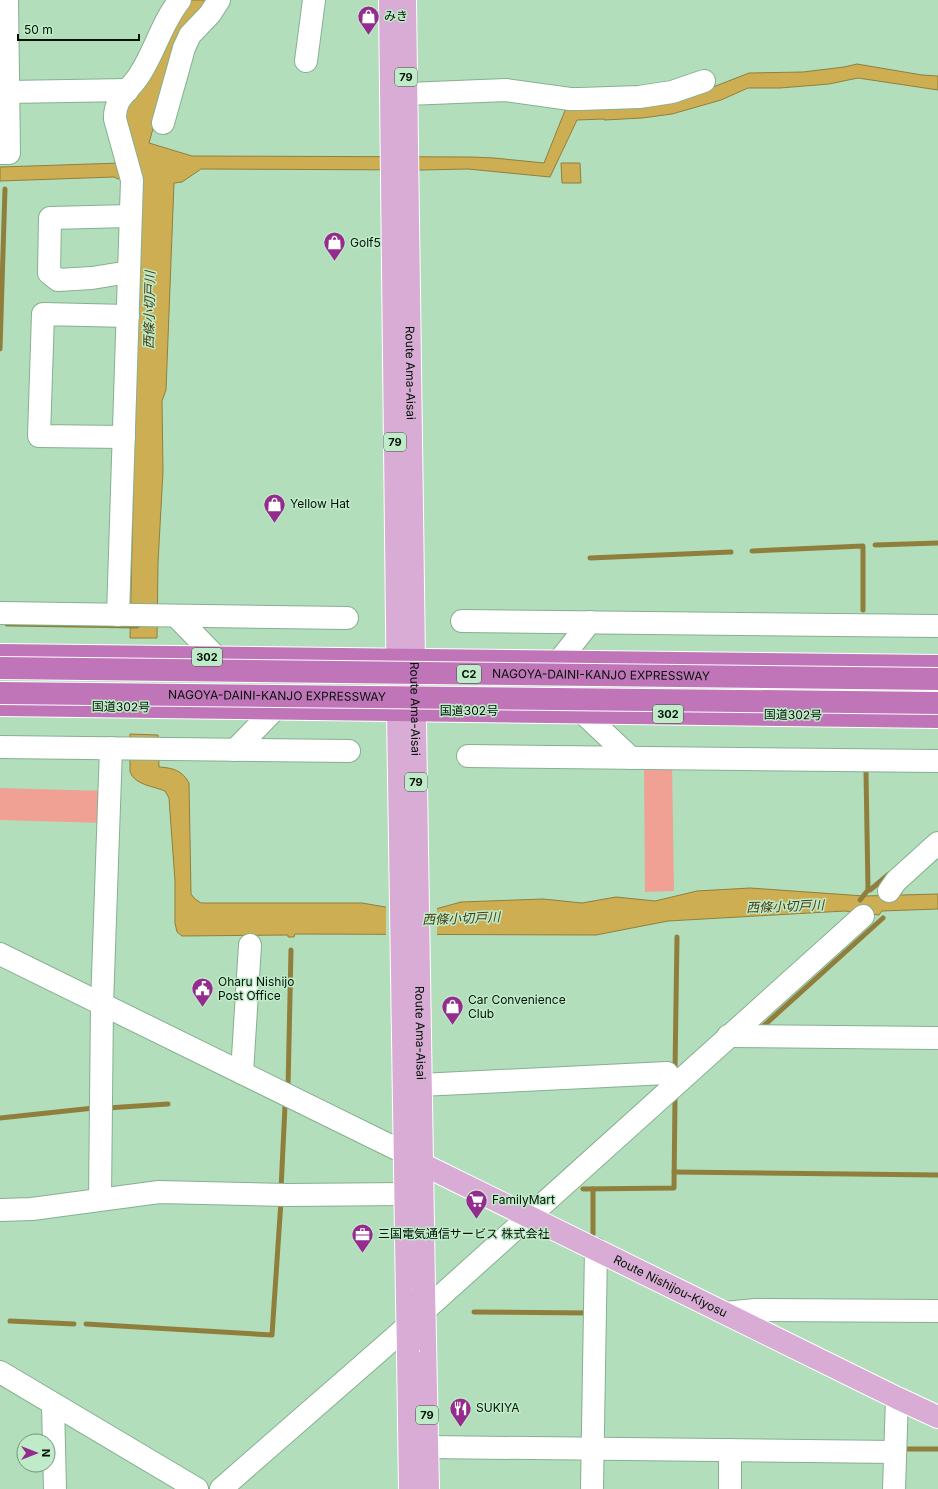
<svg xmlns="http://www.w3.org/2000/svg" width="938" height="1489" font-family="Inter,'Noto Sans JP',sans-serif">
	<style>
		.green { fill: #f0a193 }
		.water { fill: #cdae53; stroke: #907f3c }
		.pier { fill: #b2debb }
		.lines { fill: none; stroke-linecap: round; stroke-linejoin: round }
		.stream { stroke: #907f3c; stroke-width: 5 }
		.minor-casing { stroke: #86b08f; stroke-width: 24 }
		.major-casing { stroke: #fff; stroke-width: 24 }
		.highway-casing { stroke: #fff; stroke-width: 24 }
		.minor { stroke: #fff; stroke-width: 22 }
		.major { stroke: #d9acd5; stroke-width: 22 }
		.highway { stroke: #c075b9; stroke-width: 22 }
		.major-bridge-casing { stroke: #fff; stroke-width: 24; stroke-linecap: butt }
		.highway-bridge-casing { stroke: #fff; stroke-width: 24; stroke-linecap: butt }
		.major-bridge { stroke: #d9acd5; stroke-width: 22 }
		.highway-bridge { stroke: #c075b9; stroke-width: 22 }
		.labels { text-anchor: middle; stroke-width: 3; stroke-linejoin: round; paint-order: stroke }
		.shield { fill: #bfebc8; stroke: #3b5240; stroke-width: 1 }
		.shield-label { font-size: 11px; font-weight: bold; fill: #031106 }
		.poi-label { font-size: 12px; fill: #031106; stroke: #bfebc8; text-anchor: start }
		.street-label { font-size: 12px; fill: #031106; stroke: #bfebc8 }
		.water-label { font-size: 13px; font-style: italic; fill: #493c15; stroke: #bfebc8 }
	</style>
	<rect width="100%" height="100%" fill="#b2debb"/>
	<g class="green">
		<polygon points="672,764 674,891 645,892 644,765"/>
		<polygon points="0,788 106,791 105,823 0,820"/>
	</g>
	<g class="water">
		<polygon points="191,0 208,0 176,46 149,143 192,156 472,157 494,158 544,163 566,108 703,91 749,73 803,72 844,67 857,64 922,75 938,76 938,90 858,78 829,84 780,88 748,88 721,100 672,114 642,118 604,120 604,119 577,120 550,177 468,169 421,170 201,169 182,182 174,183 166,390 162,401 163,471 158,563 157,638 130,638 140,176 118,179 114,177 0,181 0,167 121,163 123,112"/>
		<polygon points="561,163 580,163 581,183 562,183"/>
		<path d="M130 734 158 735 159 767C173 768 182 770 189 783L191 894 195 899 201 903H362L397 909 432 910 461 902 543 899 582 903 616 897 655 901 697 891 750 888 864 896 938 894V909L882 911 879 915 845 911 668 921 596 935 295 934 294 937H288V935L182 936 177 932 175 923V881L169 798 165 791C153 786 135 785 130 772Z"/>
	</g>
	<polygon class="pier" points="386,905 397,907 432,908 437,907 437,937 386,937"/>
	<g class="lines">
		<g class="stream">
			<polyline points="0,349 5,189"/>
			<polyline points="875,545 938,543"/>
			<polyline points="752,551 863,546 863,610"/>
			<polyline points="590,558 731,552"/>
			<polyline points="7,624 137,626"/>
			<polyline points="868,890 870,890 889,874"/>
			<polyline points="860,900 868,890 866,772"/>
			<polyline points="759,1030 883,918"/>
			<polyline points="675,1070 677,937"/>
			<polyline points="288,1088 291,950"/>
			<polyline points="107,1108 168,1104"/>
			<polyline points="0,1118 94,1108"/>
			<polyline points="674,1172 938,1175"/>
			<polyline points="281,1189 285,1106"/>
			<polyline points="583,1189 674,1188 675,1099"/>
			<polyline points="593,1189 593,1234"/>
			<polyline points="474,1312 589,1313"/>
			<polyline points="10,1321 74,1324"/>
			<polyline points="86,1324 272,1335 281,1201"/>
			<polyline points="902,1449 938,1449"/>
		</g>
		<defs>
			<g id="minor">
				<polyline points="306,61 314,0"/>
				<polyline points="8,92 128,90"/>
				<polyline points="407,94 506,90 570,99 580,99 639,97 672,92 704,81"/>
				<polyline points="163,123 184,48 190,35 210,14 219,0"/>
				<polyline points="0,153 9,153 7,0"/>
				<polyline points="129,272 92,278 58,280 49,273 50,218 130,216"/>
				<polyline points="124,437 39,436 43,314 128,316"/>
				<polyline points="0,613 347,618"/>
				<path d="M118 615 132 180 115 119C114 97 130 91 140 74 155 51 162 22 180 0"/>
				<polyline points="176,616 217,658"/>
				<polyline points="462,621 938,626"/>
				<polyline points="559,661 590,622"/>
				<polyline points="582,712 631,758"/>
				<polyline points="0,747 349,751"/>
				<polyline points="235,750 274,710"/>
				<polyline points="468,756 938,761"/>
				<polyline points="889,891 896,881 938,843"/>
				<polyline points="0,954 405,1153"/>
				<polyline points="728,1036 938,1038"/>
				<polyline points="242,1073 250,945"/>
				<polyline points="420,1085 667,1073 675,1084"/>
				<polyline points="100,1199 102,1005 111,748"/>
				<polyline points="0,1210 32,1209 159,1192 287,1195 406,1194"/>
				<polyline points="725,1313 755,1310 938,1311"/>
				<polyline points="0,1372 197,1489"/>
				<polyline points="53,1404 55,1489"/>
				<polyline points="427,1447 895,1452"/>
				<polyline points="221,1489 394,1338 863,916"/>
				<polyline points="592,1489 596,1249"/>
				<polyline points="730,1489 730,1450"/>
				<polyline points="894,1489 897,1398"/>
			</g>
			<g id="major">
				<polyline points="390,0 398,711 407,1299"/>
				<path id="s1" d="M405 0 414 659 424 1289"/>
				<path id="s2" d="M412 1157 422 1164 897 1398 938 1417"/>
				<polyline points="425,1341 428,1489"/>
				<polyline points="408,1352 410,1489"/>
			</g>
			<g id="highway">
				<polyline points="0,655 938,666"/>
				<polyline points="0,705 938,717"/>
			</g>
		</defs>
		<use href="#minor" class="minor-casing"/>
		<use href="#major" class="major-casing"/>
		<use href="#highway" class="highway-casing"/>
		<use href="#minor" class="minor"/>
		<use href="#major" class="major"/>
		<use href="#highway" class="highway"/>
		<defs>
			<g id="major-bridge">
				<polyline points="424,1289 425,1341"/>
				<polyline points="407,1299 408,1352"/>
			</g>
			<g id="highway-bridge">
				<path id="s3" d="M0 668 938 679"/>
				<path id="s4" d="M0 693 938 703"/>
			</g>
		</defs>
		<use href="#major-bridge" class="major-bridge-casing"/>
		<use href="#highway-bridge" class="highway-bridge-casing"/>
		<use href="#major-bridge" class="major-bridge"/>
		<use href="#highway-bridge" class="highway-bridge"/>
	</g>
	<defs>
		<symbol id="shop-pin" viewBox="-11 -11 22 30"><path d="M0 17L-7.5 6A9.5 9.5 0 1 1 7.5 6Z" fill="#952b8e" stroke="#bfebc8"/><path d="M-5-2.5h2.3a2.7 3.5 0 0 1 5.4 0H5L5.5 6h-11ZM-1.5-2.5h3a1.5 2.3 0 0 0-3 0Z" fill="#fff"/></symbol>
		<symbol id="civic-pin" viewBox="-11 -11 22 30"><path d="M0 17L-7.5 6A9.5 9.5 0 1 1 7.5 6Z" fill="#952b8e" stroke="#bfebc8"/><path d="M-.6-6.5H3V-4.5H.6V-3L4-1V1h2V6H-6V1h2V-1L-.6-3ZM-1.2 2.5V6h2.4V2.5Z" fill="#fff"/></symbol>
		<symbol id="supermarket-pin" viewBox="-11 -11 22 30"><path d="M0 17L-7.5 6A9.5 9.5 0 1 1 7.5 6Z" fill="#952b8e" stroke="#bfebc8"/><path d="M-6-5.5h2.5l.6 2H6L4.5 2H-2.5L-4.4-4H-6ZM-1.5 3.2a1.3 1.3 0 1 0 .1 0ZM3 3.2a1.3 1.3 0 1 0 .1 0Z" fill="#fff"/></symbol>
		<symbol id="office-pin" viewBox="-11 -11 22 30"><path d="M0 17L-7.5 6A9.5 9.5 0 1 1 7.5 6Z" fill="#952b8e" stroke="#bfebc8"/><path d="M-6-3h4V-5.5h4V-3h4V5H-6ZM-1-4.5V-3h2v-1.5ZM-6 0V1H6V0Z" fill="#fff"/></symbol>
		<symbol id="restaurant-pin" viewBox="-11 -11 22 30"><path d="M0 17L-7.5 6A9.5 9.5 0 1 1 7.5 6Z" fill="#952b8e" stroke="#bfebc8"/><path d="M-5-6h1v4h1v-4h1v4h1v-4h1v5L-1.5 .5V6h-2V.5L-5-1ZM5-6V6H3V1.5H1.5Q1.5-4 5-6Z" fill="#fff"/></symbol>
	</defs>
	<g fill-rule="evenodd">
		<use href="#shop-pin" x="356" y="4" width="25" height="34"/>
		<use href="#shop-pin" x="322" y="230" width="25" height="34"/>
		<use href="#shop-pin" x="262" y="492" width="25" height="34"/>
		<use href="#civic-pin" x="190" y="976" width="25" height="34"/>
		<use href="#shop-pin" x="440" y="994" width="25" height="34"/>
		<use href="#supermarket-pin" x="464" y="1188" width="25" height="34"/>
		<use href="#office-pin" x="350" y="1222" width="25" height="34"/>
		<use href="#restaurant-pin" x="448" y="1396" width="25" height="34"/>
	</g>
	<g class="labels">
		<g class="shield">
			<rect x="395" y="68" width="22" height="18" rx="3"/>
			<rect x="384" y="433" width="22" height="18" rx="3"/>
			<rect x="192" y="648" width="30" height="18" rx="3"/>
			<rect x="457" y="665" width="24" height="18" rx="3"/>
			<rect x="653" y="705" width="30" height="18" rx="3"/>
			<rect x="405" y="773" width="22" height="18" rx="3"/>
			<rect x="416" y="1406" width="22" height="18" rx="3"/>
		</g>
		<g class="shield-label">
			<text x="406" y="81">79</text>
			<text x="395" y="446">79</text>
			<text x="207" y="661">302</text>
			<text x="469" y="678">C2</text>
			<text x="668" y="718">302</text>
			<text x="416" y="786">79</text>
			<text x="427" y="1419">79</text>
		</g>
		<g class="poi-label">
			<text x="384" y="20">みき</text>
			<text x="350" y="247">Golf5</text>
			<text x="290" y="508">Yellow Hat</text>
			<text x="218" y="986">Oharu Nishijo<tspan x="218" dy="14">Post Office</tspan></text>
			<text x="468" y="1004">Car Convenience<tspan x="468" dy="14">Club</tspan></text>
			<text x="492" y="1204">FamilyMart</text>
			<text x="378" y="1238">三国電気通信サービス 株式会社</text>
			<text x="476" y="1412">SUKIYA</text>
		</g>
		<g class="street-label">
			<text dy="4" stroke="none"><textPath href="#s1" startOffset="373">Route Ama-Aisai</textPath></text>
			<text dy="4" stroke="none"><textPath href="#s3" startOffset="601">NAGOYA-DAINI-KANJO EXPRESSWAY</textPath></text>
			<text dy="4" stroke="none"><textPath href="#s4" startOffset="277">NAGOYA-DAINI-KANJO EXPRESSWAY</textPath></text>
			<text transform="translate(121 707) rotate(1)" y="4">国道302号</text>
			<text dy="4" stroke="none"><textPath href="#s1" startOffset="709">Route Ama-Aisai</textPath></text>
			<text x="469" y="715">国道302号</text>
			<text transform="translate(793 715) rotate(1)" y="4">国道302号</text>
			<text dy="4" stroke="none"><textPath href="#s1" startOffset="1033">Route Ama-Aisai</textPath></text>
			<text dy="4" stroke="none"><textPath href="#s2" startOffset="289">Route Nishijou-Kiyosu</textPath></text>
		</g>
		<g class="water-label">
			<text transform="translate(149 310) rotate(-89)" y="5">西條小切戸川</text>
			<text transform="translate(785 906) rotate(-2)" y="5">西條小切戸川</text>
			<text transform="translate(461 918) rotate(-2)" y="5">西條小切戸川</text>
		</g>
	</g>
	<g transform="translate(36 1453) rotate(90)"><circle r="19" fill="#bfebc8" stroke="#74947a"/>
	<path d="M0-3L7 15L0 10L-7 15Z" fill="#952b8e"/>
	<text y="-6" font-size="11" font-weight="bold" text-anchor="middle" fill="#031106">N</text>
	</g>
	<path d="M18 34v6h121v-6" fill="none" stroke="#031106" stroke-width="2"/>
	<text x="24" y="34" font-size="12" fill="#031106" stroke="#bfebc8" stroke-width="3" paint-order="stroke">50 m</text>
</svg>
